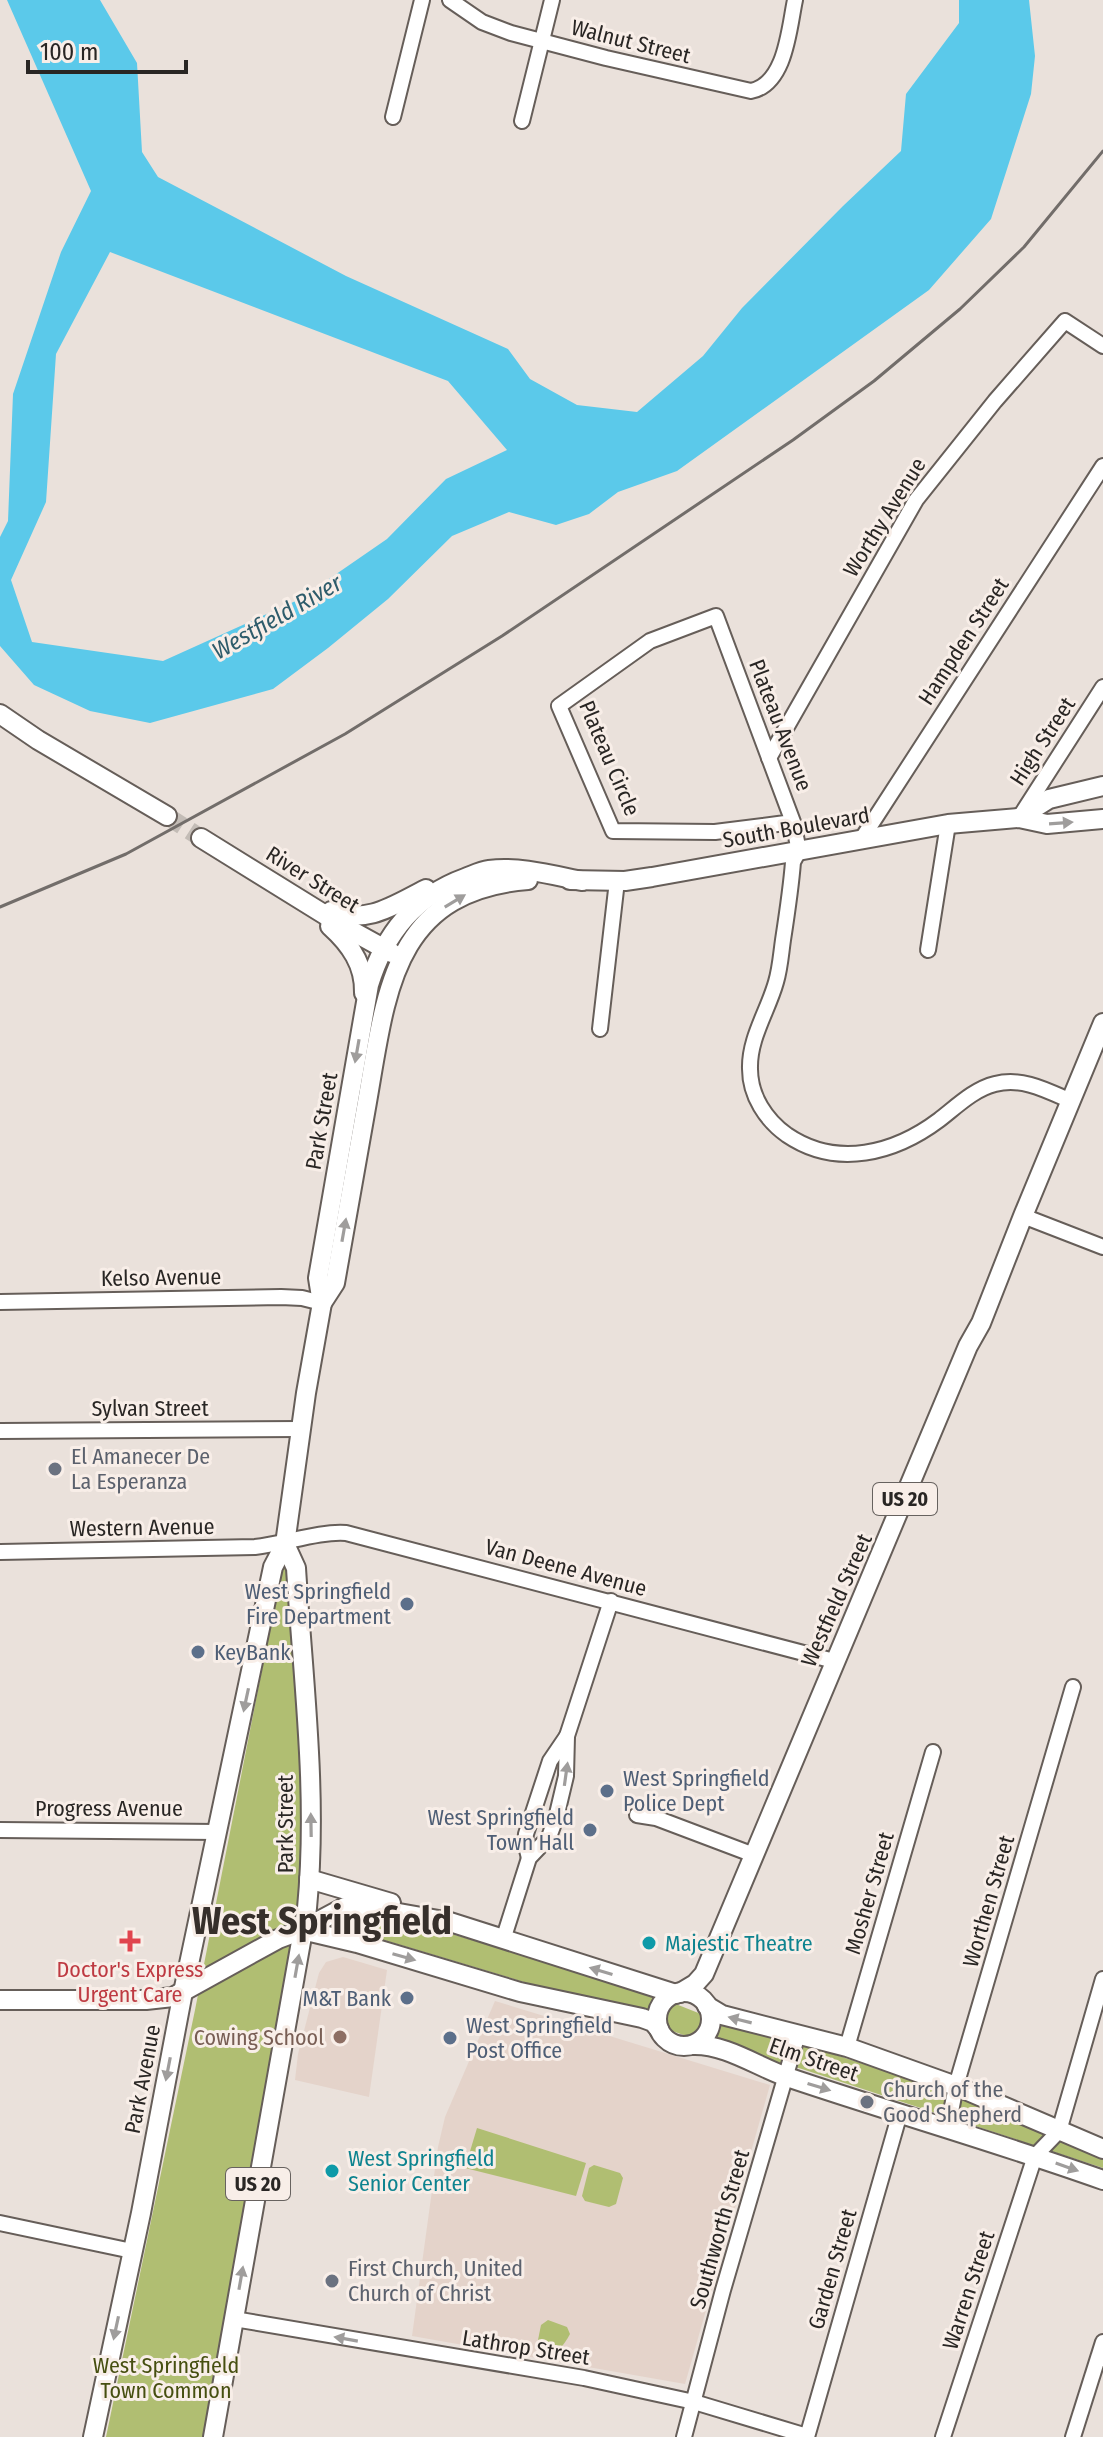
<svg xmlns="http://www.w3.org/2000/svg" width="1103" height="2437" font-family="'Fira Sans Condensed',sans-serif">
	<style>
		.built { fill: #e4d3ca }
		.green { fill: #b0be72 }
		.water { fill: #5bc9ea; fill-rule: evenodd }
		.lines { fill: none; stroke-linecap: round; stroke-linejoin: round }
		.major-tunnel { stroke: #c3bcb6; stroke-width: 18; stroke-dasharray: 18 9; stroke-linecap: butt }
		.minor-casing { stroke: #665e59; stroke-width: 18 }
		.major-casing { stroke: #665e59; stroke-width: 22 }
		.minor { stroke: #fff; stroke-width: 14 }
		.major { stroke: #fff; stroke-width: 18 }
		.rail { stroke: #726d6a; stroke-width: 3 }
		.oneway { fill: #9f9d9c }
		.worship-dot { fill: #6b7280; stroke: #f8eee8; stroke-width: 3 }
		.service-dot { fill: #5c6f8a; stroke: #f8eee8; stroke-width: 3 }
		.health-dot { fill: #e0444e; stroke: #f8eee8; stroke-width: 3 }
		.culture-dot { fill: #0f9aa8; stroke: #f8eee8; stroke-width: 3 }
		.education-dot { fill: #8d6e63; stroke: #f8eee8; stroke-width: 3 }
		.labels { text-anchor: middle; stroke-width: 6; stroke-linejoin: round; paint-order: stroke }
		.shield { fill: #f8eee8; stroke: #67625f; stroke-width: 2 }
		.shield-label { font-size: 20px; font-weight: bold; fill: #292624 }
		.street-label { font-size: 22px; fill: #292624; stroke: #f8eee8 }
		.worship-label { font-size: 22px; fill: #5b616d; stroke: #f8eee8; text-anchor: start }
		.service-label { font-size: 22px; fill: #4e5e75; stroke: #f8eee8; text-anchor: end }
		.culture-label { font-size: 22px; fill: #0d838f; stroke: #f8eee8; text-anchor: start }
		.health-label { font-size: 22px; fill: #be3a42; stroke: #f8eee8 }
		.education-label { font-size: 22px; fill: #785e54; stroke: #f8eee8; text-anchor: end }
		.park-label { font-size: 22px; fill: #464f10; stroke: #f8eee8 }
		.water-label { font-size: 24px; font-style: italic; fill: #2e5c6b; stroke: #f8eee8 }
		.town-label { font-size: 38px; font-weight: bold; fill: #362f2b; stroke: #f8eee8 }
	</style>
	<rect width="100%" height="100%" fill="#eae1db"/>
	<g class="built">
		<polygon points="343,1957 387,1970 369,2097 295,2080 298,2054 319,1973 326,1962"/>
		<polygon points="495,2001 770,2085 685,2384 412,2336 438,2147 445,2117"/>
	</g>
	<g class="green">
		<polygon points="282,1568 288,1569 304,1818 299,1906 203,2437 106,2437 195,2010"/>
		<polygon points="363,1917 419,1925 462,1937 648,1993 711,2018 808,2046 935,2087 1103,2157 1103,2168 802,2069 701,2041 577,1998 364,1934 357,1927 359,1919"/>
		<polygon points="477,2128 586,2163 576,2196 465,2168"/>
		<polygon points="594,2165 620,2173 623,2178 616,2204 609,2207 585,2201 582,2196 589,2168"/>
		<path d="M548 2320 567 2327 570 2334C561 2350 558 2352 540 2350L537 2345 541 2325Z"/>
	</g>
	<path class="water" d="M7 0H100L137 63 142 152 158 177 346 276 508 349 530 379 577 405 637 412 703 356 742 308 843 206 901 151 906 94 959 23V0H1029L1035 56 1031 94 991 219 929 290 677 471 618 492 589 514 556 525 509 512 452 536 388 599 328 648 273 689 150 723 90 711 34 685 0 646V537L8 521 13 394 61 252 91 191ZM110 252 448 381 507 450 446 479 387 539 300 599 163 661 32 642 11 580 46 502 56 354Z"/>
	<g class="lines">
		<polyline class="major-tunnel" points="167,816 201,838"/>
		<defs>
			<g id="minor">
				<path d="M450 0 482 22 511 33 606 58 751 91C786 84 789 28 795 0"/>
				<polyline points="393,117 422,0"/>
				<polyline points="522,121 552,0"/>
				<polyline points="769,758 916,500 995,401 1065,321 1103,346"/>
				<polyline points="1021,815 1103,687"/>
				<path d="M793 822 715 832 613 831 559 706 650 641 716 616 793 822 799 851 793 862C791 888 787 914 783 940 781 954 780 969 776 982 768 1011 749 1038 750 1069 750 1096 766 1120 787 1135 837 1169 895 1153 939 1120 956 1107 974 1089 995 1084 1022 1077 1046 1090 1071 1101"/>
				<polyline points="861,840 1103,466"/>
				<polyline points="928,950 948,824"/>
				<polyline points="600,1029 617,881"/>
				<polyline points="1023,1216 1103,1247"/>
				<polyline points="0,1302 281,1297 302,1298 322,1303"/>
				<polyline points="0,1431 300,1429"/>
				<path d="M0 1552 255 1547C284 1544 319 1531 346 1533L834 1661"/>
				<polyline points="637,1815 656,1818 754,1855"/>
				<polyline points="0,1830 218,1832"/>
				<polyline points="529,1858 525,1842 526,1834 550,1761 567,1736"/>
				<polyline points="503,1940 529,1858 549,1837 556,1818 566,1776 567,1736 611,1601"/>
				<polyline points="847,2047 933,1752"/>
				<polyline points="948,2127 956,2086 1073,1687"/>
				<polyline points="0,2223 132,2251"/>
				<polyline points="234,2319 584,2378 694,2402 807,2436"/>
				<polyline points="684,2437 723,2290 798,2034"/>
				<polyline points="807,2437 900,2113"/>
				<polyline points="943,2437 1035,2156 1059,2131 1103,1979"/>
				<polyline points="1073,2437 1103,2342"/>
			</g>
			<g id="major">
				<polyline points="0,714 38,740 167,816"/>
				<polyline points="1019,818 1049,799 1103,786"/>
				<polyline points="201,838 343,926 392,953"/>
				<polyline points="570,880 625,881 652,877 948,824 1019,818 1047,824 1103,819"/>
				<path d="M331 911C367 925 394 905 426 889"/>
				<path d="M330 926C350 944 365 965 364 993"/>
				<path d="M322 1303 335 1283C346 1223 356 1162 367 1102 386 994 392 891 528 880"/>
				<polyline points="309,1879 391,1903"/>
				<polyline points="302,1930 357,1943 520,1992 642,2018 653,2022 659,2029"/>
				<circle cx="684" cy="2019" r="27"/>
				<polyline points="680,1993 695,1984 704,1974 968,1346 981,1323 1023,1216 1103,1023"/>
				<polyline points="0,2000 146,2000 173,1997 278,1939 302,1930 345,1907 382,1910 450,1922 676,1994"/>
				<polyline points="707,2006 722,2015 847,2047 956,2086 1103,2149"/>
				<path d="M693 2045C727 2044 759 2068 790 2078 894 2113 999 2143 1103 2180"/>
				<polyline points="93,2437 141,2213 182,1997 273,1567 285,1544"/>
				<path d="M213 2437 307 1908C318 1795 303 1680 296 1568L285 1544 306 1393 322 1303 318 1278 369 985C384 935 415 896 465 878 473 875 481 871 489 870 519 866 552 875 582 881"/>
			</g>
		</defs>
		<use href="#minor" class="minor-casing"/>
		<use href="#major" class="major-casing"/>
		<use href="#minor" class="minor"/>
		<use href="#major" class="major"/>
		<polyline class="rail" points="0,907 126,854 345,734 502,636 793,440 874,381 960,309 1024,247 1103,151"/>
	</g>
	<defs><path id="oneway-solid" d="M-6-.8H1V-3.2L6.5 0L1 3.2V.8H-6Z" transform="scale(2)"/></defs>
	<g class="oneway">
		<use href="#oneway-solid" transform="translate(1061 823) rotate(-4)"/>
		<use href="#oneway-solid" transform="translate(455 901) rotate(-31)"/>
		<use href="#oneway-solid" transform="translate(357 1051) rotate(100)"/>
		<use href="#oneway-solid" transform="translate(344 1230) rotate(-80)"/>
		<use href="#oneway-solid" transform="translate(246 1700) rotate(102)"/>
		<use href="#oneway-solid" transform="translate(566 1774) rotate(-82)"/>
		<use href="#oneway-solid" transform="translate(311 1825) rotate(-91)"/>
		<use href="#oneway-solid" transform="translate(404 1957) rotate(16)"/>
		<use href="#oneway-solid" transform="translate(297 1966) rotate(-80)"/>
		<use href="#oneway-solid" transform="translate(601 1971) rotate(-163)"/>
		<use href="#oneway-solid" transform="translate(740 2020) rotate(-166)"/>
		<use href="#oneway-solid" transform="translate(168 2069) rotate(101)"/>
		<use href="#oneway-solid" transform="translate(819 2087) rotate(17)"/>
		<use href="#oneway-solid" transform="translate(1067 2167) rotate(19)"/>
		<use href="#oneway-solid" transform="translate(241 2278) rotate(-80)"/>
		<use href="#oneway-solid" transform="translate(116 2328) rotate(102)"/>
		<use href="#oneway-solid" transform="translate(346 2339) rotate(-170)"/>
	</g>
	<g class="worship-dot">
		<circle cx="55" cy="1469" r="8"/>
		<circle cx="867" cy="2102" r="8"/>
		<circle cx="332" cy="2281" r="8"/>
	</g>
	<g class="service-dot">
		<circle cx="407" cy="1604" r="8"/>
		<circle cx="198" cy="1652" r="8"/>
		<circle cx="607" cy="1791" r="8"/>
		<circle cx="590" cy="1830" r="8"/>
		<circle cx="407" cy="1998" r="8"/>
		<circle cx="450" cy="2038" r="8"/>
	</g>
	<path class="health-dot" d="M126 1929h8v8h8v8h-8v8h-8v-8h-8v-8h8z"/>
	<g class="culture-dot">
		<circle cx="649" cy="1943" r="8"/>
		<circle cx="332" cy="2171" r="8"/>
	</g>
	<circle class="education-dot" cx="340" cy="2037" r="8"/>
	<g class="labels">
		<g class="shield">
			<rect x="873" y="1483" width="64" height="32" rx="6"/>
			<rect x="226" y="2168" width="64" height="32" rx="6"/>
		</g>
		<g class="shield-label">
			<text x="905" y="1506">US 20</text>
			<text x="258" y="2191">US 20</text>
		</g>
		<g class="street-label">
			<text transform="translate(631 41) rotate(14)" y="8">Walnut Street</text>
			<text transform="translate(884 517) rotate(-58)" y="8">Worthy Avenue</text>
			<text transform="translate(963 641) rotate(-57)" y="8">Hampden Street</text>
			<text transform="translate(781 725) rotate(69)" y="8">Plateau Avenue</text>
			<text transform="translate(1042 741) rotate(-57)" y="8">High Street</text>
			<text transform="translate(610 758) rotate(67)" y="8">Plateau Circle</text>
			<text transform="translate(796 827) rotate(-10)" y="8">South Boulevard</text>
			<text transform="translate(313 879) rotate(32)" y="8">River Street</text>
			<text transform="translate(321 1121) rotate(-80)" y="8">Park Street</text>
			<text transform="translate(161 1277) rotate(-1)" y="8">Kelso Avenue</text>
			<text x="150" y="1416">Sylvan Street</text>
			<text transform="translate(142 1527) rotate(-1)" y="8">Western Avenue</text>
			<text transform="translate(566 1567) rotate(15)" y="8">Van Deene Avenue</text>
			<text transform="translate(836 1600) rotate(-66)" y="8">Westfield Street</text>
			<text x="109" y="1816">Progress Avenue</text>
			<text transform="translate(285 1824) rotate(-90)" y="8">Park Street</text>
			<text transform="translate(869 1893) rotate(-74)" y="8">Mosher Street</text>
			<text transform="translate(988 1901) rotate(-74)" y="8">Worthen Street</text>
			<text transform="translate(814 2059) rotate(19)" y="8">Elm Street</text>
			<text transform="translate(142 2079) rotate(-79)" y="8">Park Avenue</text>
			<text transform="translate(719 2229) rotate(-74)" y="8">Southworth Street</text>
			<text transform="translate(832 2269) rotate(-74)" y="8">Garden Street</text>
			<text transform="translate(968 2290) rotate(-72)" y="8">Warren Street</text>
			<text transform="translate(526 2347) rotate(9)" y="8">Lathrop Street</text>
		</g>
		<g class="worship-label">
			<text x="71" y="1464">El Amanecer De<tspan x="71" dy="25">La Esperanza</tspan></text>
			<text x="883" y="2097">Church of the<tspan x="883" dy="25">Good Shepherd</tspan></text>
			<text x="348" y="2276">First Church, United<tspan x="348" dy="25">Church of Christ</tspan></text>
		</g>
		<g class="service-label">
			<text x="391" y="1599">West Springfield<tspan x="391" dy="25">Fire Department</tspan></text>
			<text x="214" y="1660" text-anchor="start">KeyBank</text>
			<text x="623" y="1786" text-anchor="start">West Springfield<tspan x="623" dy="25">Police Dept</tspan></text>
			<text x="574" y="1825">West Springfield<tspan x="574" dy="25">Town Hall</tspan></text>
			<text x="391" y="2006">M&amp;T Bank</text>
			<text x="466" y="2033" text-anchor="start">West Springfield<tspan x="466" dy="25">Post Office</tspan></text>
		</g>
		<g class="culture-label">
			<text x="665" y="1951">Majestic Theatre</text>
			<text x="348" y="2166">West Springfield<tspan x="348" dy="25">Senior Center</tspan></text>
		</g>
		<g class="health-label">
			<text x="130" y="1977">Doctor's Express<tspan x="130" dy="25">Urgent Care</tspan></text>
		</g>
		<g class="education-label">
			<text x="324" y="2045">Cowing School</text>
		</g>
		<g class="park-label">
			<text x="166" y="2373">West Springfield<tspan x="166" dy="25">Town Common</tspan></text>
		</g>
		<g class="water-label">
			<text transform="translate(277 617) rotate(-30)" y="8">Westfield River</text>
		</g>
		<g class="town-label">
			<text x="322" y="1934">West Springfield</text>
		</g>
	</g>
	<path d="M28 60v12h158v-12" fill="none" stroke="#292624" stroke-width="4"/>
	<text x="40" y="60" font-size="24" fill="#292624" stroke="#f8eee8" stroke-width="6" paint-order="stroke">100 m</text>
</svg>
